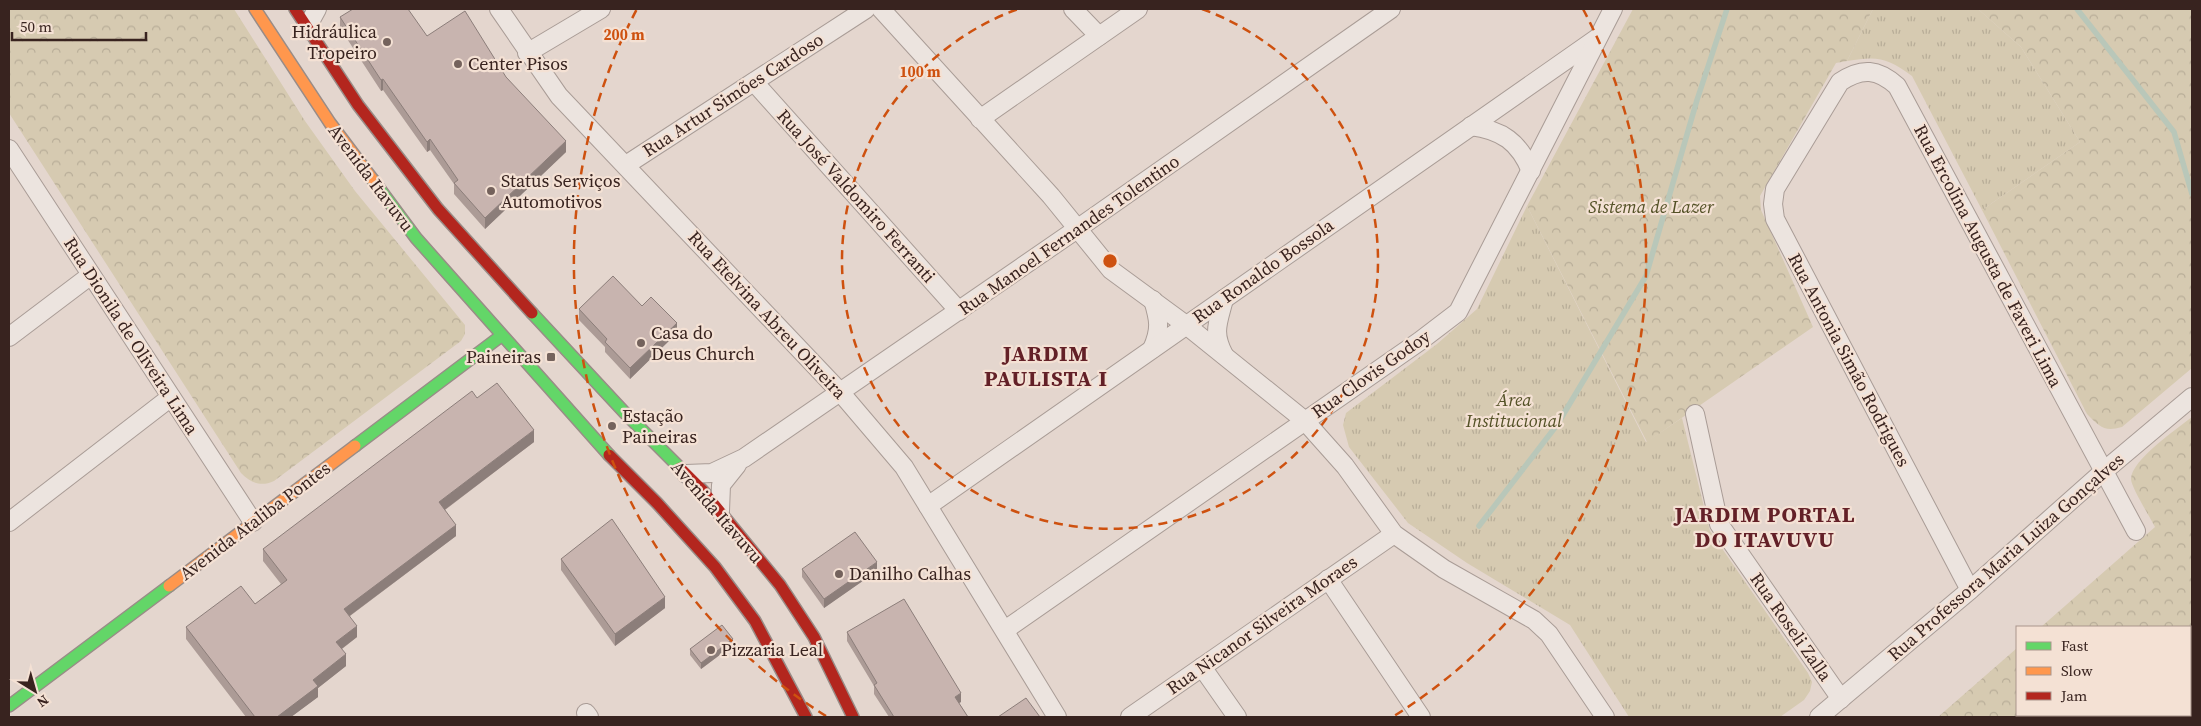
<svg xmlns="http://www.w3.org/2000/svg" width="2201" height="726" font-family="'Source Serif 4',serif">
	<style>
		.forest { fill: url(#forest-crowns) }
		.park { fill: url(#park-tufts) }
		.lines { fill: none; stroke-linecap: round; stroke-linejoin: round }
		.stream { stroke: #b9c7b9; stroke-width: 5.5 }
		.street-casing { stroke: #a99c96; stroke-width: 20 }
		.fast-casing { stroke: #998c87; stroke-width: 14 }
		.slow-casing { stroke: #998c87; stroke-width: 14 }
		.jam-casing { stroke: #998c87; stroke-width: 14 }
		.street { stroke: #ece4df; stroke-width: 18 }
		.fast { stroke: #63d668; stroke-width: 11 }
		.slow { stroke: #ff974d; stroke-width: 11 }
		.jam { stroke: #b3261e; stroke-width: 11 }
		.wall { fill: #ac9b96 }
		.shaded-wall { fill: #8c7e7a }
		.building { fill: #c8b4af; stroke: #8c7e7a }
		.ring { fill: none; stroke: #ce510f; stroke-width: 2.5; stroke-dasharray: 9 6 }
		.poi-dot { fill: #74625c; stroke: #f4e1d4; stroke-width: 2 }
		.labels { text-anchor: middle; stroke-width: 4.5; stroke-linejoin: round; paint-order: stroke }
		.poi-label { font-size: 18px; fill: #38231f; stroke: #f4e1d4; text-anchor: start }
		.street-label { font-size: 18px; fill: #38231f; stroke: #f4e1d4 }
		.park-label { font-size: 18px; font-style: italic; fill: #535126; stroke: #f4e1d4 }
		.district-label { font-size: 22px; font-weight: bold; letter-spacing: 1px; fill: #632027; stroke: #f4e1d4 }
		.centre { fill: #ce510f; stroke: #f4e1d4; stroke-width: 2.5 }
		.ring-label { font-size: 15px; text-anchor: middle; font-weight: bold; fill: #ce510f; stroke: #f4e1d4; stroke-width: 4.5; stroke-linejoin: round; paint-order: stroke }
	</style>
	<defs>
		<pattern id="forest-crowns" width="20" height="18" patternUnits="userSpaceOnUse" patternTransform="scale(1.25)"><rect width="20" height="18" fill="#d6cab1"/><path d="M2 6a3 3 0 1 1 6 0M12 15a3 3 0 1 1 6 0" fill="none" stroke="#b8ad98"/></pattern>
		<pattern id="park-tufts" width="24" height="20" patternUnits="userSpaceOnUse" patternTransform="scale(1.25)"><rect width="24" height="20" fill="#d6cab1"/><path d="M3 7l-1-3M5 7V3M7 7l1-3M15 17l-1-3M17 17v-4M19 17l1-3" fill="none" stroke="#b8ad98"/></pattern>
	</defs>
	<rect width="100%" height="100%" fill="#e4d6ce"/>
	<g class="forest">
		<path d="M9 9H234L305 121 355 191 465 325V334L461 341 274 481C261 487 251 483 241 473L9 113Z"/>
		<polygon points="1633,9 1873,9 1847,61 1836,63 1760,196 1761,210 1813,327 1647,442 1527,206"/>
		<path d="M1978 9H2192V368L2122 427C2104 432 2100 427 2087 414L1982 210 2080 142 2021 47Z"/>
		<path d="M2192 417V717H1938L2017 648V715H2190V627H2041L2155 527C2150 517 2131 487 2131 479 2131 460 2178 428 2192 417Z"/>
	</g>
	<g class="park">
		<path d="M1873 9H1978L2021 47 2080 142 1982 210 1912 76C1886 57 1878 56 1847 61Z"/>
		<polygon points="1527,206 1646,442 1682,418 1710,531 1808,673 1812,682 1810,691 1804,700 1780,717 1629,717 1570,625 1467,563 1408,523 1349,447 1343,425 1346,413 1437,344 1477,309"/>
	</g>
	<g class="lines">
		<g class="stream">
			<polyline points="2077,9 2174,132 2192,194"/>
			<polyline points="1479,526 1557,425 1646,276 1697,100 1727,9"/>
		</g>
		<defs>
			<g id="street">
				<polyline points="499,9 559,96 841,393 904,467 1057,717"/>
				<polyline points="881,9 1051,196 1111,270 1186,325 1304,420 1345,466 1394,534 1444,569 1534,620 1549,634 1605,717"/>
				<polyline points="1073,9 1099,36"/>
				<polyline points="310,31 311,20 317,9"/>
				<polyline points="527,53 601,9"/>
				<polyline points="754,82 959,311"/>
				<polyline points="980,119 1138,9"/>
				<path d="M1471 126C1502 130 1519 142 1531 171"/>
				<polyline points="9,149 253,522"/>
				<polyline points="626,165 866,9"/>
				<path d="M1224 299C1218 323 1212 332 1224 355"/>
				<polyline points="9,337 91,275"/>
				<path d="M1152 349C1161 329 1159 320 1153 300"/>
				<polyline points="1695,414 1719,524 1841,699"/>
				<polyline points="686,474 712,473 744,458 1077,229 1391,9"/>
				<polyline points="928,506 1596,39"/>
				<polyline points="720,511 721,485 737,465"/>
				<polyline points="9,522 171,397"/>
				<polyline points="1328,579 1421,717"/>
				<path d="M1970 590 1775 219 1773 204 1775 189 1840 82C1862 67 1878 69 1897 86L2136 531"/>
				<polyline points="1005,630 1420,341 1458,312 1613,9"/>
				<polyline points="1202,667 1237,717"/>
				<polyline points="586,713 589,717"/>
				<polyline points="1130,717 1394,534"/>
				<polyline points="1819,717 1970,590 2104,471 2192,397"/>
			</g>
			<g id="fast">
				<polyline points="373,180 416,238 609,455"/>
				<polyline points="532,313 624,412 680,468"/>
				<polyline points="355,446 501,336"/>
				<polyline points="9,706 169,586"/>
			</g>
			<g id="slow">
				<polyline points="255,9 330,123 373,180"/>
				<polyline points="169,586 355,446"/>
			</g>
			<g id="jam">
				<polyline points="295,9 358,105 438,209 532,313"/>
				<polyline points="609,455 657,503 715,567 755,621 806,717"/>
				<polyline points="680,468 703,491 780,585 814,637 853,717"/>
			</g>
		</defs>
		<use href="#street" class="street-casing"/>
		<use href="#fast" class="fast-casing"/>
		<use href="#slow" class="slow-casing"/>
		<use href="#jam" class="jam-casing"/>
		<use href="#street" class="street"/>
		<use href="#fast" class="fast"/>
		<use href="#slow" class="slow"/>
		<use href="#jam" class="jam"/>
	</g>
	<g class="wall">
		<polygon points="340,17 427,36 506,77 566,152 485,229 454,194 454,184 430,150 427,152 383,90 381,91 340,28"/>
		<polygon points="642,306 677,333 630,379 605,352 605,347 579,320 579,309"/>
		<polygon points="477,398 534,442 445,510 456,536 350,616 357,637 342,649 346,666 318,688 318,697 291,717 246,717 186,639 186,627 255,604 281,584 263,561 263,549"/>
		<polygon points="561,559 665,608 615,646 561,570"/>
		<polygon points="802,569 877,571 824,608 802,577"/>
		<polygon points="847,632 961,702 959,703 968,717 889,717 874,694 874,686 847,641"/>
		<polygon points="733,645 701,669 690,655 690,649"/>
	</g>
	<g class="shaded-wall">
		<polygon points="383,79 383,90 381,91 381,80"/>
		<polygon points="430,139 430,150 427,152 427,142"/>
		<polygon points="566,141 566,152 485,229 485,218"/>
		<polygon points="677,323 677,333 630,379 630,368"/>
		<polygon points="534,430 534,442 439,514 439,502"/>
		<polygon points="456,525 456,536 344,620 344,609"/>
		<polygon points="877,562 877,571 824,608 824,599"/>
		<polygon points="665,597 665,608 615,646 615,634"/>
		<polygon points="357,626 357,637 336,653 336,642"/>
		<polygon points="733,639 733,645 701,669 701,663"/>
		<polygon points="346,654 346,666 318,688 318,697 291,717 277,717 313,680"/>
		<polygon points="961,693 961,702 955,705 955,697"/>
	</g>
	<g class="building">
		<polygon points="353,9 408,9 427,36 465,11 506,77 566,141 485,218 454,183 458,180 430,139 427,142 383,79 381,80 340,17"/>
		<polygon points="613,276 642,306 651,297 677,323 630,368 605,342 607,339 579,309"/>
		<polygon points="497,383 534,430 439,502 456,525 344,609 357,626 336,642 346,654 313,680 318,686 277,717 255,717 186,627 241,586 255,604 287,580 263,549 472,391 477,398"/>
		<polygon points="612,519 665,597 615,634 561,559"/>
		<polygon points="855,532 877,562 824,599 802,569"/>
		<polygon points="904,599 961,693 955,697 968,717 894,717 874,685 877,683 847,632"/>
		<polygon points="722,625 733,639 701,663 690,649"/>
		<polygon points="1026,698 1040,717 998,717"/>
	</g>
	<g class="ring">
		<path d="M1202 9A268 268 0 1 1 1018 9"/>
		<path d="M826 716A536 536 0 0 1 637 9M1583 9A536 536 0 0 1 1394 716"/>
	</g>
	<g class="poi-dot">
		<circle cx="387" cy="42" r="5"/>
		<circle cx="458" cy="64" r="5"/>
		<circle cx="491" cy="191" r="5"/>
		<circle cx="641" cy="343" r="5"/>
		<rect x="546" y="352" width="10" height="10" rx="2.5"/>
		<circle cx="612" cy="426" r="5"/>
		<circle cx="839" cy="574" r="5"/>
		<circle cx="711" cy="650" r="5"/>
	</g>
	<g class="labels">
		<g class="poi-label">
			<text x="377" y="38" text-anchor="end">Hidráulica<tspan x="377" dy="21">Tropeiro</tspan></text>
			<text x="468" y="70">Center Pisos</text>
			<text x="501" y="187">Status Serviços<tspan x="501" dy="21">Automotivos</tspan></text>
			<text x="651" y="339">Casa do<tspan x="651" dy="21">Deus Church</tspan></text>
			<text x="541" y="363" text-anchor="end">Paineiras</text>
			<text x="622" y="422">Estação<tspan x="622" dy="21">Paineiras</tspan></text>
			<text x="849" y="580">Danilho Calhas</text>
			<text x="721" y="656">Pizzaria Leal</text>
		</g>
		<g class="street-label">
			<text transform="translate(733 95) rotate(-33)" y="6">Rua Artur Simões Cardoso</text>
			<text transform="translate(371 178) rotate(53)" y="6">Avenida Itavuvu</text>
			<text transform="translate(856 196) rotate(48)" y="6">Rua José Valdomiro Ferranti</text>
			<text transform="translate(1069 235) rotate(-35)" y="6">Rua Manoel Fernandes Tolentino</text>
			<text transform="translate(1988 256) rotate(62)" y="6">Rua Ercolina Augusta de Faveri Lima</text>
			<text transform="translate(1263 271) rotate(-35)" y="6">Rua Ronaldo Bossola</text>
			<text transform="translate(767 315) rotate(47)" y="6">Rua Etelvina Abreu Oliveira</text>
			<text transform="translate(131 336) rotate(57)" y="6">Rua Dionila de Oliveira Lima</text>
			<text transform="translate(1849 360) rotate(62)" y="6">Rua Antonia Simão Rodrigues</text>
			<text transform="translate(1371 374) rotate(-35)" y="6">Rua Clovis Godoy</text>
			<text transform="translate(717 512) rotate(49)" y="6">Avenida Itavuvu</text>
			<text transform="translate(255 521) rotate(-37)" y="6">Avenida Ataliba Pontes</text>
			<text transform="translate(2006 557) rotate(-41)" y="6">Rua Professora Maria Luiza Gonçalves</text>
			<text transform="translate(1262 625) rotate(-35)" y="6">Rua Nicanor Silveira Moraes</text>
			<text transform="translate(1791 627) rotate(55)" y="6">Rua Roseli Zalla</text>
		</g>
		<g class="park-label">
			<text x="1651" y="213">Sistema de Lazer</text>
			<text x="1514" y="406">Área<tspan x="1514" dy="21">Institucional</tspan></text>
		</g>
		<g class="district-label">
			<text x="1046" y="361">JARDIM<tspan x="1046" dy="25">PAULISTA I</tspan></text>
			<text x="1765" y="522">JARDIM PORTAL<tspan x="1765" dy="25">DO ITAVUVU</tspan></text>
		</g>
	</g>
	<circle cx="1110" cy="261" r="8" class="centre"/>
	<g class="ring-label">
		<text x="624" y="40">200 m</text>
		<text x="920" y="77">100 m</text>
	</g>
	<rect width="2201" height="726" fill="none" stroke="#38231f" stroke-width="20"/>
	<rect x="2016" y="626" width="175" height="90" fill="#f4e1d4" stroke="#a9958c"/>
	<rect x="2026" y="642" width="25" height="8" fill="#63d668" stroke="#a9958c"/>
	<text x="2061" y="651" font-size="15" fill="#38231f">Fast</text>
	<rect x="2026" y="667" width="25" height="8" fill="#ff974d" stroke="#a9958c"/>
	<text x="2061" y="676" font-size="15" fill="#38231f">Slow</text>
	<rect x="2026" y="692" width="25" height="8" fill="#b3261e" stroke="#a9958c"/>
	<text x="2061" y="701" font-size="15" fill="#38231f">Jam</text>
	<g transform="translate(35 691) rotate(143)" stroke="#f4e1d4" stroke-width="4" paint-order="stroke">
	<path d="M0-4L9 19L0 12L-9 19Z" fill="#38231f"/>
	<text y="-8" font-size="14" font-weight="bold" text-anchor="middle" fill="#38231f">N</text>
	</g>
	<path d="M12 32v8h134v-8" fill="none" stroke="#38231f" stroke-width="2.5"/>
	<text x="20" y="32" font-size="15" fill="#38231f" stroke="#f4e1d4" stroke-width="4" paint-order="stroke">50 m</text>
</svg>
